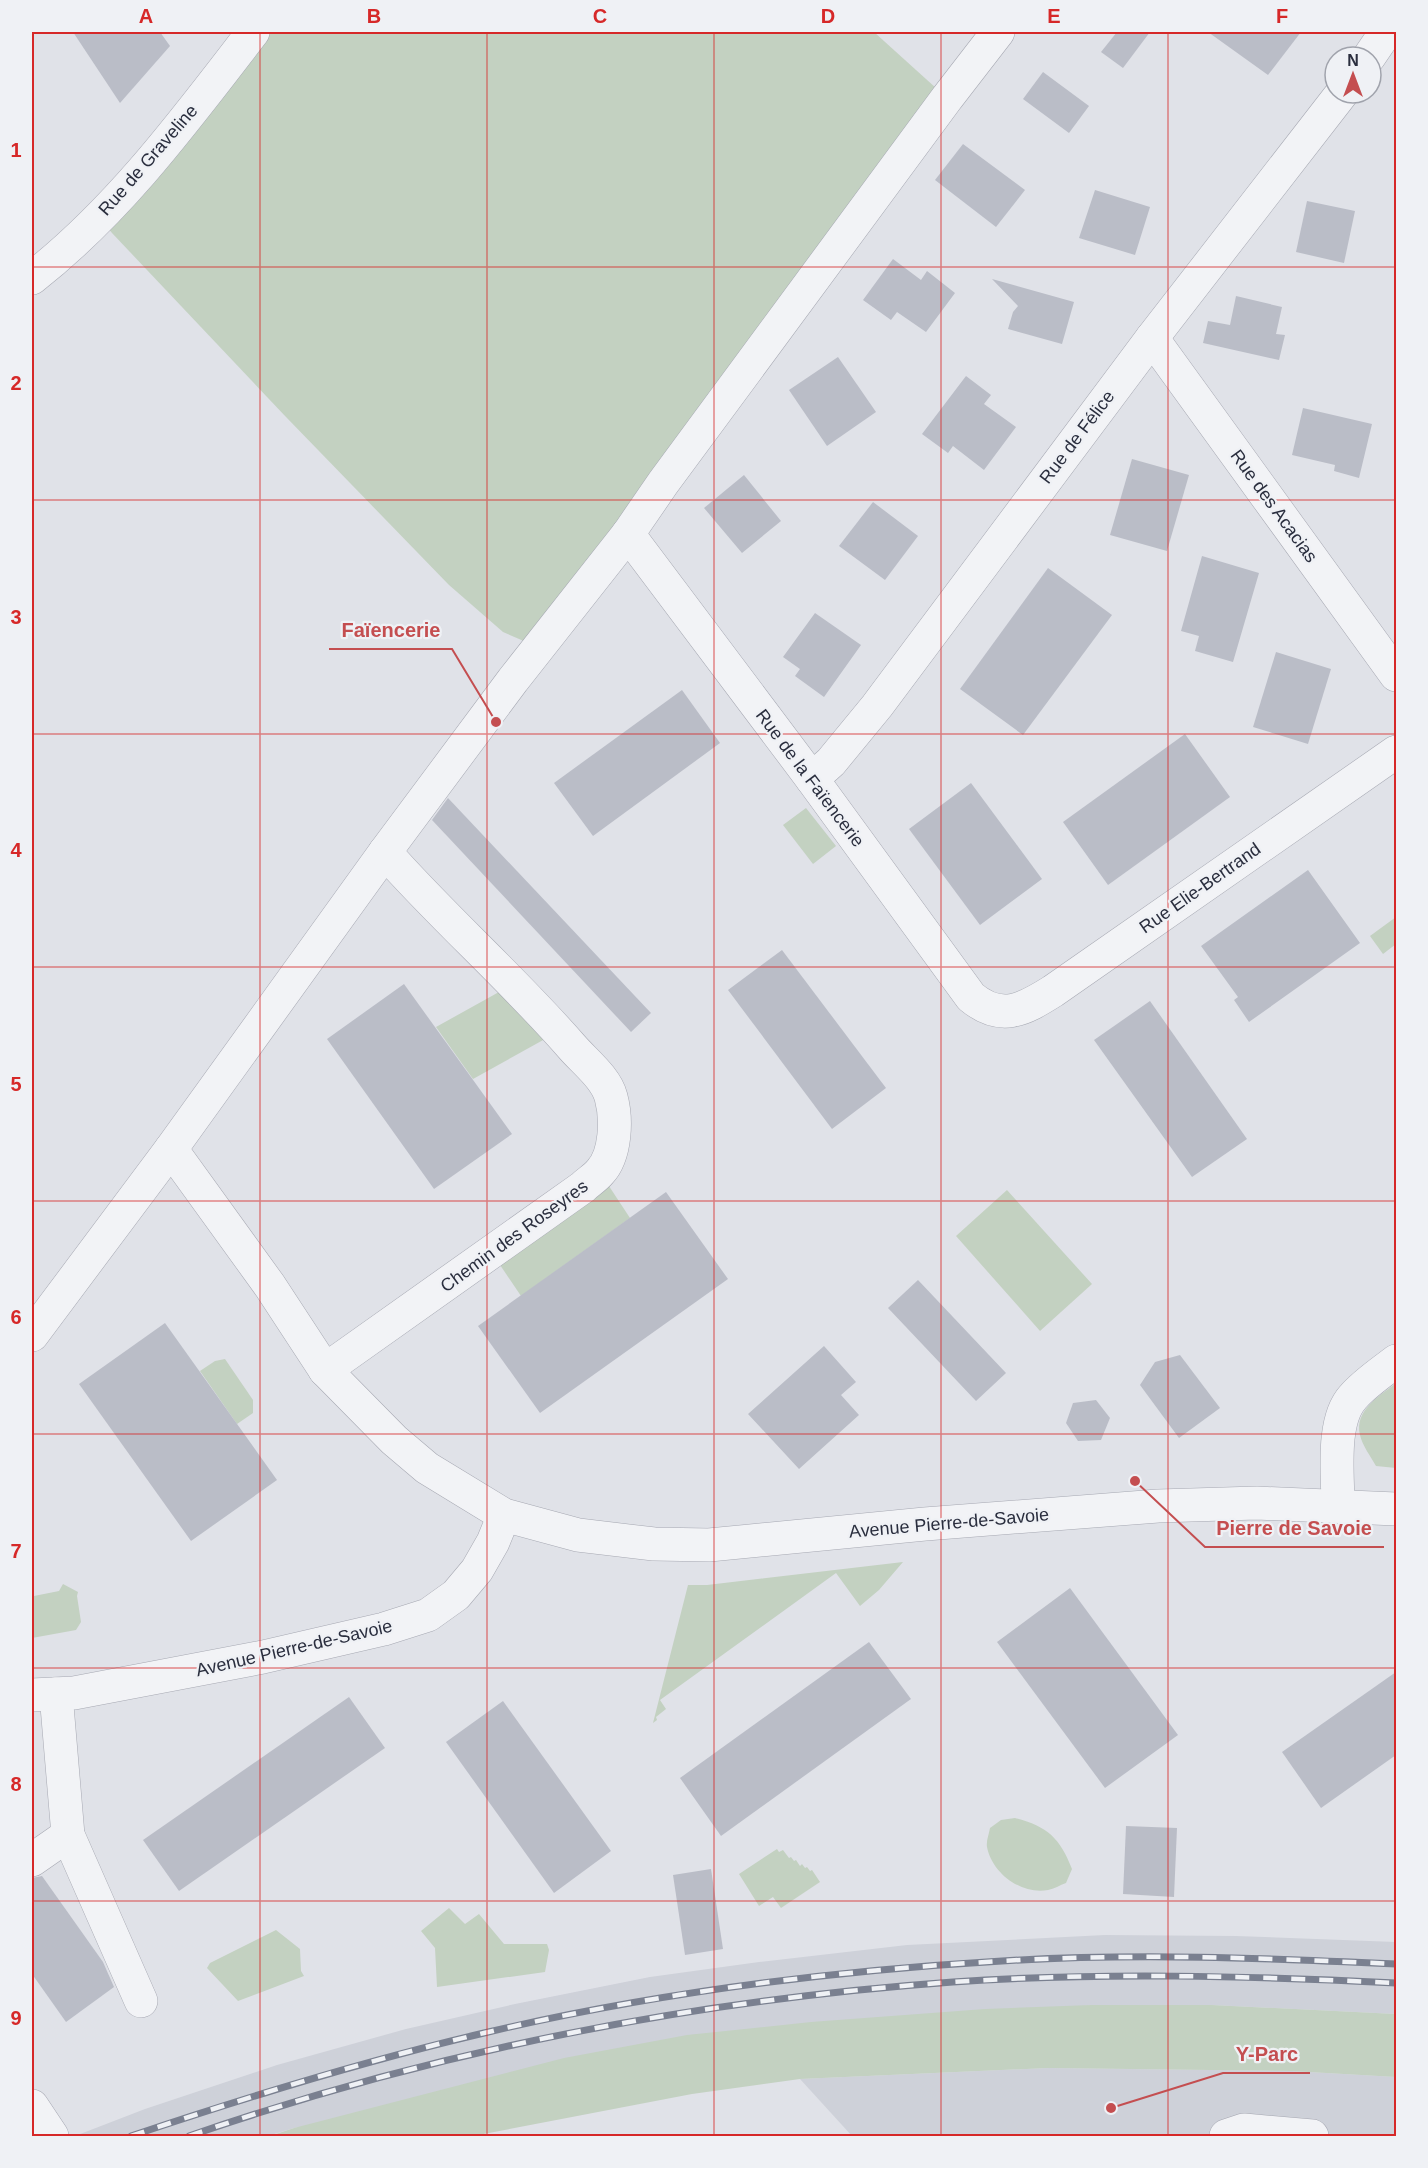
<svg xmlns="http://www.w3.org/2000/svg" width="1428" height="2168" font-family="Helvetica,sans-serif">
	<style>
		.built { fill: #ced1d9 }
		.green { fill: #c3d1c1 }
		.building { fill: #babdc7 }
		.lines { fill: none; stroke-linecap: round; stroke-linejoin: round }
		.minor-casing { stroke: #a6a8b2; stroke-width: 34 }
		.minor { stroke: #f2f3f6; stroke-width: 33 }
		.rail-casing { stroke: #7a8090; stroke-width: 7 }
		.rail { stroke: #eff1f5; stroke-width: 4.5; stroke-dasharray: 14; stroke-linecap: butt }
		.grid { fill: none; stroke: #d62828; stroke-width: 1.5; stroke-opacity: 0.55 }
		.labels { text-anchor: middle; stroke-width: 4.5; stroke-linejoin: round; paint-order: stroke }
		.street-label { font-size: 18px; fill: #2a2e3e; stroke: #eff1f5 }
		.leader { fill: none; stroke: #c44e50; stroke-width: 2 }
		.callout-dot { fill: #c44e50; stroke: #eff1f5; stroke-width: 2 }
		.callout-label { font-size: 20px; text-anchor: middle; font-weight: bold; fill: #c44e50; stroke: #eff1f5; stroke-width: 4.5; stroke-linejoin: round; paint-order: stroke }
		.neatline { fill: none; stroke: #d62828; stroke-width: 2 }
		.grid-label { font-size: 20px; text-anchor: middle; font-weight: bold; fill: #d62828 }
	</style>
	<rect width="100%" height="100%" fill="#e0e2e8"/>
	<g class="built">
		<polygon points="1105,1935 1236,1936 1396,1942 1396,2014 1212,2005 1091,2005 294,2128 268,2136 75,2136 145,2109 277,2065 406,2029 515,2004 650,1977 759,1962 907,1945"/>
		<polygon points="1048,2068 1291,2071 1396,2077 1396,2136 852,2136 800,2079"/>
	</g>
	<g class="green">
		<polygon points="253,32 874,32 947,98 533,645 503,632 449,585 286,417 112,233 99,217"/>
		<polygon points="806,808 836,846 813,864 783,825"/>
		<polygon points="1396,917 1396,944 1383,954 1370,936"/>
		<polygon points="508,987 554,1034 473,1079 436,1027"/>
		<polygon points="603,1177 630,1218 521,1296 496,1259"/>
		<polygon points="1007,1190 1092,1284 1040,1331 956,1236"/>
		<polygon points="225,1359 253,1400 253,1413 237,1424 200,1371 215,1361"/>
		<path d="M1396 1383V1468L1376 1466C1371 1457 1362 1445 1360 1435 1354 1410 1380 1396 1396 1383Z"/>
		<polygon points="903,1562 879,1590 860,1606 836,1573 660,1700 666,1709 656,1717 657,1720 653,1723 688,1585 707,1585"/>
		<polygon points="63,1584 78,1592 77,1596 81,1622 76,1630 32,1638 32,1595 34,1596 59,1591"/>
		<path d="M1015 1818C1047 1826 1060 1838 1072 1869L1066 1883C1060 1885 1054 1889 1048 1890 1021 1895 992 1873 987 1847 986 1841 989 1834 990 1828L1001 1820Z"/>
		<polygon points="777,1849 779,1852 783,1850 789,1858 791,1857 794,1861 796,1860 800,1866 802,1864 805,1868 807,1867 810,1871 812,1870 820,1882 781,1908 773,1897 759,1906 739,1874"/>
		<polygon points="449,1908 465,1924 479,1914 504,1944 547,1944 549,1950 545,1972 437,1987 435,1948 421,1931"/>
		<polygon points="276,1930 300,1949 301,1971 304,1976 238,2001 207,1968 210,1963"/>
		<polygon points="1091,2005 1212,2005 1396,2014 1396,2077 1291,2071 1048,2068 800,2079 692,2094 473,2136 270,2136 294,2128 564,2058 687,2035 811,2022 985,2009"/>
	</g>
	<g class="building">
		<polygon points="73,32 160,32 170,46 120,103"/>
		<polygon points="1117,32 1150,32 1123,68 1101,52"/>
		<polygon points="1208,32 1301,32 1268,75"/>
		<polygon points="1043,72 1089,106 1069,133 1023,99"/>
		<polygon points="963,144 1025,190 996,227 935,180"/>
		<polygon points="1095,190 1150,207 1135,255 1079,238"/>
		<polygon points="1307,201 1355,211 1344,263 1296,252"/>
		<polygon points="893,259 921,280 927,271 955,293 926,332 897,312 891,320 863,300"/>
		<polygon points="992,279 1074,302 1062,344 1008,329 1013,312 1018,306"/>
		<polygon points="1236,296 1282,307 1276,334 1285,335 1279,360 1203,343 1208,321 1230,325"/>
		<polygon points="838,357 876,412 827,446 789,390"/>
		<polygon points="966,376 991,395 984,404 1016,427 984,470 953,446 948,453 922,434"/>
		<polygon points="1303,408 1372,424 1359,478 1334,471 1335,465 1292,455"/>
		<polygon points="1132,459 1189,475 1167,551 1110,535"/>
		<polygon points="744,475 781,521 742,553 704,508"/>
		<polygon points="873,502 918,536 885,580 839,546"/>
		<polygon points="1202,556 1259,573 1233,662 1195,651 1199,636 1181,631"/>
		<polygon points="1048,568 1112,615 1023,735 960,689"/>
		<polygon points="815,613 861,645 824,697 795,676 800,669 783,657"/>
		<polygon points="1276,652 1331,669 1308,744 1253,727"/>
		<polygon points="682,690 720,743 593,836 554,783"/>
		<polygon points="1185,734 1230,797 1108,885 1063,822"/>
		<polygon points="971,783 1042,879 980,925 909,829"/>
		<polygon points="448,798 651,1013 631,1032 432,820"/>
		<polygon points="1308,870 1360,943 1249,1022 1234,1000 1238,997 1201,946"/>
		<polygon points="782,950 886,1088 832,1129 728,990"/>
		<polygon points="404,984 512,1134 434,1189 327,1039"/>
		<polygon points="1150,1001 1247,1139 1192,1177 1094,1040"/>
		<polygon points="666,1192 728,1279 540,1413 478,1326"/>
		<polygon points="918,1280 1006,1373 976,1401 888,1308"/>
		<polygon points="165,1323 277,1480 191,1541 79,1384"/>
		<polygon points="824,1346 856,1382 841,1395 859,1415 799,1469 748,1414"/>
		<polygon points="1180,1355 1220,1408 1179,1438 1140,1385 1155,1362"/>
		<polygon points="1096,1400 1110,1418 1101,1440 1078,1441 1066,1423 1073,1403"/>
		<polygon points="1070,1588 1178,1735 1105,1788 997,1642"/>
		<polygon points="869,1642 911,1699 721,1836 680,1778"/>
		<polygon points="1396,1672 1396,1755 1321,1808 1282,1752"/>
		<polygon points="349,1697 385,1748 179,1891 143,1840"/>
		<polygon points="503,1701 611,1851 554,1893 446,1742"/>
		<polygon points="1126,1826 1177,1828 1174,1897 1123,1894"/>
		<polygon points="711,1869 723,1949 685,1955 673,1875"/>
		<polygon points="42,1876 103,1962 114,1987 66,2022 32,1974 32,1878"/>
	</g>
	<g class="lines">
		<defs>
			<g id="minor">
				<polyline points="1369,57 1386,32"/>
				<path d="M32 278C119 210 186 119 253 32"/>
				<polyline points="1152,338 1396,675"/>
				<path d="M628 534 812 779 971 997C1001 1022 1023 1010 1053 991L1396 752"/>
				<polyline points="812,779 831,762 877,706 1152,338 1342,93"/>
				<polyline points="171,1149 270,1286 325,1370 394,1440 427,1468 504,1515 578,1535 654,1544 709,1545 925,1524 1158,1506 1257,1503 1396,1509"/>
				<polyline points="32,1335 171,1149 385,852 513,680 628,534 663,483 947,98 998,32"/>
				<path d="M325 1370 583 1187C588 1182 595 1178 600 1172 616 1155 617 1119 611 1097 606 1078 585 1062 572 1047 513 979 444 919 385 852"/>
				<path d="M1338 1506C1338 1475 1331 1421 1353 1397 1365 1383 1382 1372 1396 1361"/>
				<polyline points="56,1694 68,1835 141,2001"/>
				<polyline points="32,1695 74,1693 263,1657 384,1629 428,1615 456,1595 477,1570 493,1542 504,1515"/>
				<polyline points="32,1860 68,1835"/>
				<polyline points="32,2106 52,2136"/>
				<polyline points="1226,2136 1244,2130 1312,2136"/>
			</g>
		</defs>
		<use href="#minor" class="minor-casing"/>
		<use href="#minor" class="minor"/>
		<defs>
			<g id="rail">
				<path d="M131 2136C247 2097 364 2061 484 2033 654 1993 828 1971 1002 1961 1134 1953 1265 1958 1396 1964"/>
				<path d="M189 2136C434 2051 695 2000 953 1982 1101 1972 1249 1976 1396 1983"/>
			</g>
		</defs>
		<use href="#rail" class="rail-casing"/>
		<use href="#rail" class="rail"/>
	</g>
	<path class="grid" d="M260 32V2136M487 32V2136M714 32V2136M941 32V2136M1168 32V2136M32 267H1396M32 500H1396M32 734H1396M32 967H1396M32 1201H1396M32 1434H1396M32 1668H1396M32 1901H1396"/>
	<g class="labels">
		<g class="street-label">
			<text transform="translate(148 160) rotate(-49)" y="6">Rue de Graveline</text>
			<text transform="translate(1077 437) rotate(-53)" y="6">Rue de Félice</text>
			<text transform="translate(1274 506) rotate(54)" y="6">Rue des Acacias</text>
			<text transform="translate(810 778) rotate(53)" y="6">Rue de la Faïencerie</text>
			<text transform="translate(1200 888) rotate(-35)" y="6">Rue Elie-Bertrand</text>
			<text transform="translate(514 1236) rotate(-36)" y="6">Chemin des Roseyres</text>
			<text transform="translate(949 1523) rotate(-5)" y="6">Avenue Pierre-de-Savoie</text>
			<text transform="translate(294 1648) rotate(-13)" y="6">Avenue Pierre-de-Savoie</text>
		</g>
	</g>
	<path class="leader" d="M496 722L452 649H329M1135 1481L1205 1547H1384M1111 2108L1223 2073H1310"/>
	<g class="callout-dot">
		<circle cx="496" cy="722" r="6"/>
		<circle cx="1135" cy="1481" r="6"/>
		<circle cx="1111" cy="2108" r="6"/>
	</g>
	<g class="callout-label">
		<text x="391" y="637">Faïencerie</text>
		<text x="1294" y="1535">Pierre de Savoie</text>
		<text x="1267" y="2061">Y-Parc</text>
	</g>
	<rect width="1428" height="2168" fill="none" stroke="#eff1f5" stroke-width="66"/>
	<g transform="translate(1353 75)"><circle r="28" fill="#eff1f5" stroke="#a0a3ac" stroke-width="1.5"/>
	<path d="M0-4.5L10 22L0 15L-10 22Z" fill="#c44e50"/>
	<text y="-9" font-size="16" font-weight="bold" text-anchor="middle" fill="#2a2e3e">N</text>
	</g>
	<rect x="33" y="33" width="1362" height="2102" class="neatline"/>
	<g class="grid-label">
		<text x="146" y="23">A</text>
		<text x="374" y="23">B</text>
		<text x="600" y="23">C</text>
		<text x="828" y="23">D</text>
		<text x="1054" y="23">E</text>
		<text x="1282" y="23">F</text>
		<text x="16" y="157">1</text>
		<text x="16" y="390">2</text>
		<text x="16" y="624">3</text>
		<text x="16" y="857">4</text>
		<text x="16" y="1091">5</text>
		<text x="16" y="1324">6</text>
		<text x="16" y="1558">7</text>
		<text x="16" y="1791">8</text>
		<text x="16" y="2025">9</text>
	</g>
</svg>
